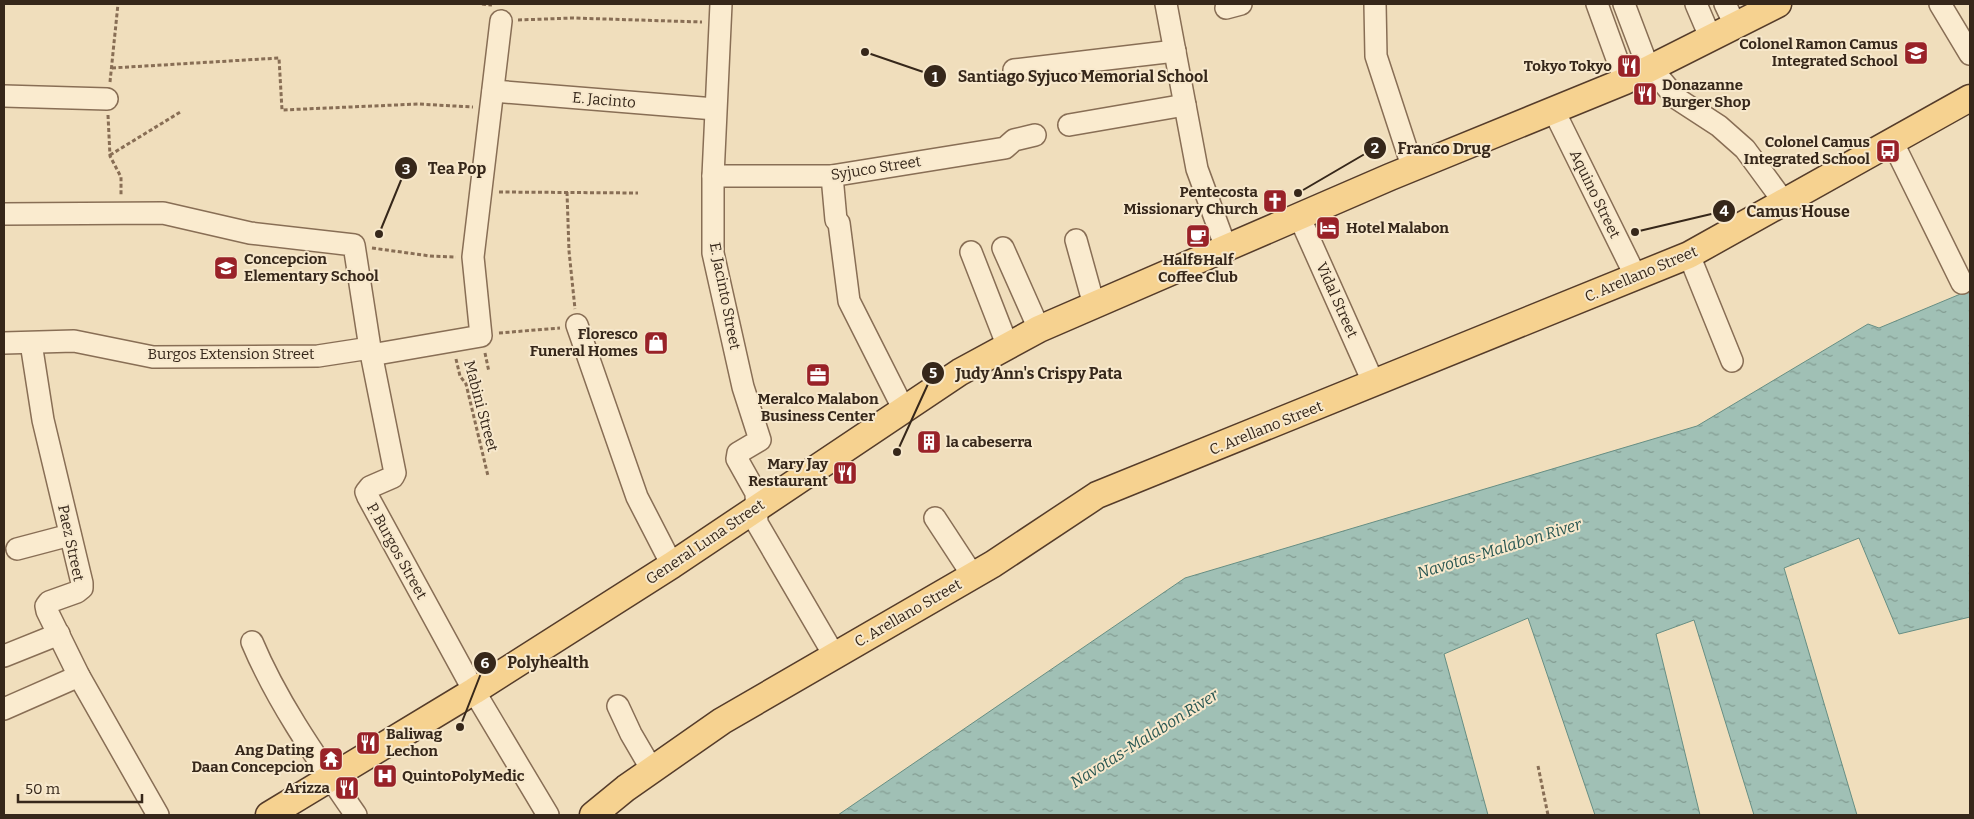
<svg xmlns="http://www.w3.org/2000/svg" width="1974" height="819" font-family="Bitter,serif">
	<style>
		.water { fill: url(#water-ripples); stroke: #678e83 }
		.lines { fill: none; stroke-linecap: round; stroke-linejoin: round }
		.minor-casing { stroke: #886e55; stroke-width: 24 }
		.major-casing { stroke: #553c2a; stroke-width: 29 }
		.path { stroke: #886e55; stroke-width: 3; stroke-dasharray: 4 2.5; stroke-linecap: butt }
		.minor { stroke: #faebcf; stroke-width: 21 }
		.major { stroke: #f6d290; stroke-width: 26 }
		.labels { text-anchor: middle; stroke-width: 4; stroke-linejoin: round; paint-order: stroke }
		.poi-label { font-size: 15px; font-weight: bold; fill: #36271a; stroke: #f7e8cc; text-anchor: end }
		.street-label { font-size: 15px; fill: #36271a; stroke: #f7e8cc }
		.water-label { font-size: 16px; font-style: italic; fill: #295752; stroke: #f7e8cc }
		.leader { fill: none; stroke: #36271a; stroke-width: 2 }
		.callout-dot { fill: #36271a; stroke: #f7e8cc; stroke-width: 2 }
		.mark-label { font-size: 15px; text-anchor: middle; font-weight: bold; fill: #fff }
		.callout-label { font-size: 16px; text-anchor: middle; font-weight: bold; fill: #36271a; stroke: #f7e8cc; stroke-width: 4; stroke-linejoin: round; paint-order: stroke }
	</style>
	<defs>
		<pattern id="water-ripples" width="26" height="14" patternUnits="userSpaceOnUse" patternTransform="scale(1.25)"><rect width="26" height="14" fill="#a0c0b5"/><path d="M2 4q2-2 4 0t4 0M15 11q2-2 4 0t4 0" fill="none" stroke="#839c92"/></pattern>
	</defs>
	<rect width="100%" height="100%" fill="#f0debc"/>
	<polygon class="water" points="1970,290 1970,617 1899,634 1859,538 1784,568 1857,815 1754,815 1694,620 1656,634 1700,815 1595,815 1528,618 1444,654 1488,815 838,815 1185,578 1697,426 1868,324 1879,328"/>
	<g class="lines">
		<defs>
			<g id="minor">
				<polyline points="721,4 713,176 713,253 743,387 760,440 738,453 737,459 756,493 757,523 834,655"/>
				<polyline points="1166,4 1197,169 1226,248"/>
				<polyline points="1375,4 1376,56 1413,169"/>
				<polyline points="1597,4 1625,81"/>
				<polyline points="1624,4 1649,70"/>
				<polyline points="1696,4 1711,39"/>
				<polyline points="1725,4 1736,27"/>
				<polyline points="1940,4 1970,54"/>
				<polyline points="1226,8 1241,4"/>
				<polyline points="1652,69 1676,98 1719,126 1745,149 1784,202"/>
				<polyline points="1014,70 1175,51"/>
				<polyline points="493,91 715,109"/>
				<polyline points="4,96 107,99"/>
				<polyline points="1554,111 1636,277"/>
				<polyline points="1069,125 1185,105"/>
				<polyline points="1892,141 1962,283"/>
				<polyline points="713,176 831,176 1005,148 1014,140 1035,135"/>
				<polyline points="832,176 836,220 839,223 849,301 904,410"/>
				<polyline points="4,214 163,213 250,233 354,245 370,348 395,473 393,477 370,487 366,492 368,497 474,691 548,815"/>
				<polyline points="1299,216 1374,384"/>
				<polyline points="1076,240 1094,305"/>
				<polyline points="1003,248 1039,329"/>
				<polyline points="971,252 1008,347"/>
				<polyline points="1689,255 1732,361"/>
				<polyline points="577,325 637,497 672,565"/>
				<polyline points="4,343 74,341 153,357 318,356 370,348"/>
				<polyline points="31,343 43,420 82,583 82,588 77,592 49,602 46,606 47,611 79,676 158,815"/>
				<polyline points="371,355 481,336 473,257 501,21"/>
				<polyline points="935,518 973,576"/>
				<polyline points="17,549 70,535"/>
				<path d="M252 642C278 704 318 760 356 815"/>
				<polyline points="4,656 59,634"/>
				<polyline points="618,706 631,734 652,770"/>
				<polyline points="4,709 79,676"/>
			</g>
			<g id="major">
				<polyline points="269,815 474,691 672,565 960,372 1039,329 1390,177 1625,81 1778,4"/>
				<polyline points="593,815 626,788 722,721 993,564 1097,495 1689,255 1970,98"/>
			</g>
		</defs>
		<use href="#minor" class="minor-casing"/>
		<use href="#major" class="major-casing"/>
		<g class="path">
			<polyline points="482,4 492,5"/>
			<polyline points="518,20 573,18 702,22"/>
			<polyline points="112,68 279,58 282,110 418,104 473,107"/>
			<polyline points="110,82 118,4"/>
			<polyline points="108,115 110,156 121,177 121,196"/>
			<polyline points="110,155 182,111"/>
			<polyline points="499,192 638,193"/>
			<polyline points="567,192 569,251 575,309"/>
			<polyline points="372,248 430,256 456,257"/>
			<polyline points="499,333 560,328"/>
			<polyline points="485,353 489,372"/>
			<polyline points="456,359 460,376 466,384 488,476"/>
			<polyline points="1538,766 1548,815"/>
		</g>
		<use href="#minor" class="minor"/>
		<use href="#major" class="major"/>
	</g>
	<defs>
		<symbol id="school-square" viewBox="-11 -11 22 22"><rect x="-9" y="-9" width="18" height="18" rx="4" fill="#992228" stroke="#f7e8cc"/><path d="M0-5L7-2L0 1L-7-2ZM-4 1L0 2.5L4 1V4Q0 6-4 4Z" fill="#fff"/></symbol>
		<symbol id="restaurant-square" viewBox="-11 -11 22 22"><rect x="-9" y="-9" width="18" height="18" rx="4" fill="#992228" stroke="#f7e8cc"/><path d="M-5-6h1v4h1v-4h1v4h1v-4h1v5L-1.5 .5V6h-2V.5L-5-1ZM5-6V6H3V1.5H1.5Q1.5-4 5-6Z" fill="#fff"/></symbol>
		<symbol id="bus-square" viewBox="-11 -11 22 22"><rect x="-9" y="-9" width="18" height="18" rx="4" fill="#992228" stroke="#f7e8cc"/><path d="M-5-6H5V4H4V6H2V4H-2V6H-4V4H-5ZM-3.5-4V0h7V-4ZM-3.5 1.2v1.5H-2V1.2ZM2 1.2v1.5H3.5V1.2Z" fill="#fff"/></symbol>
		<symbol id="church-square" viewBox="-11 -11 22 22"><rect x="-9" y="-9" width="18" height="18" rx="4" fill="#992228" stroke="#f7e8cc"/><path d="M-1.2-6h2.4v3.5h3.3v2.4h-3.3V6h-2.4V-.1h-3.3v-2.4h3.3Z" fill="#fff"/></symbol>
		<symbol id="hotel-square" viewBox="-11 -11 22 22"><rect x="-9" y="-9" width="18" height="18" rx="4" fill="#992228" stroke="#f7e8cc"/><path d="M-6-4.5h1.5V1H6V5H4.5V3h-9V5H-6ZM-4 0a1.8 1.8 0 1 1 3.6 0ZM.5 0V-2.5h3Q6-2.5 6 0Z" fill="#fff"/></symbol>
		<symbol id="cafe-square" viewBox="-11 -11 22 22"><rect x="-9" y="-9" width="18" height="18" rx="4" fill="#992228" stroke="#f7e8cc"/><path d="M-5.5-4.5H6V0H3Q3 3.5 0 3.5H-2.5Q-5.5 3.5-5.5 0ZM3-3.2v2h1.7v-2ZM-6 4.5H4V6H-6Z" fill="#fff"/></symbol>
		<symbol id="shop-square" viewBox="-11 -11 22 22"><rect x="-9" y="-9" width="18" height="18" rx="4" fill="#992228" stroke="#f7e8cc"/><path d="M-5-2.5h2.3a2.7 3.5 0 0 1 5.4 0H5L5.5 6h-11ZM-1.5-2.5h3a1.5 2.3 0 0 0-3 0Z" fill="#fff"/></symbol>
		<symbol id="office-square" viewBox="-11 -11 22 22"><rect x="-9" y="-9" width="18" height="18" rx="4" fill="#992228" stroke="#f7e8cc"/><path d="M-6-3h4V-5.5h4V-3h4V5H-6ZM-1-4.5V-3h2v-1.5ZM-6 0V1H6V0Z" fill="#fff"/></symbol>
		<symbol id="building-square" viewBox="-11 -11 22 22"><rect x="-9" y="-9" width="18" height="18" rx="4" fill="#992228" stroke="#f7e8cc"/><path d="M-4-6H4V6H1V3H-1V6H-4ZM-2.5-4.3h1.7v1.8h-1.7ZM.8-4.3h1.7v1.8H.8ZM-2.5-1h1.7V.8h-1.7ZM.8-1h1.7V.8H.8Z" fill="#fff"/></symbol>
		<symbol id="temple-square" viewBox="-11 -11 22 22"><rect x="-9" y="-9" width="18" height="18" rx="4" fill="#992228" stroke="#f7e8cc"/><path d="M0-6L5-2H3V0L6.5 2.5H4V6H1.5V3h-3V6H-4V2.5H-6.5L-3 0V-2H-5Z" fill="#fff"/></symbol>
		<symbol id="hospital-square" viewBox="-11 -11 22 22"><rect x="-9" y="-9" width="18" height="18" rx="4" fill="#992228" stroke="#f7e8cc"/><path d="M-5-5h3v3.5h4V-5h3V5h-3V1.5h-4V5h-3Z" fill="#fff"/></symbol>
	</defs>
	<g fill-rule="evenodd">
		<use href="#school-square" x="1902" y="39" width="28" height="28"/>
		<use href="#restaurant-square" x="1615" y="52" width="28" height="28"/>
		<use href="#restaurant-square" x="1631" y="80" width="28" height="28"/>
		<use href="#bus-square" x="1874" y="137" width="28" height="28"/>
		<use href="#church-square" x="1261" y="187" width="28" height="28"/>
		<use href="#hotel-square" x="1314" y="214" width="28" height="28"/>
		<use href="#cafe-square" x="1184" y="222" width="28" height="28"/>
		<use href="#school-square" x="212" y="254" width="28" height="28"/>
		<use href="#shop-square" x="642" y="329" width="28" height="28"/>
		<use href="#office-square" x="804" y="361" width="28" height="28"/>
		<use href="#building-square" x="915" y="428" width="28" height="28"/>
		<use href="#restaurant-square" x="831" y="459" width="28" height="28"/>
		<use href="#restaurant-square" x="354" y="729" width="28" height="28"/>
		<use href="#temple-square" x="317" y="745" width="28" height="28"/>
		<use href="#hospital-square" x="371" y="762" width="28" height="28"/>
		<use href="#restaurant-square" x="333" y="774" width="28" height="28"/>
	</g>
	<g class="labels">
		<g class="poi-label">
			<text x="1898" y="49">Colonel Ramon Camus<tspan x="1898" dy="17">Integrated School</tspan></text>
			<text x="1612" y="71">Tokyo Tokyo</text>
			<text x="1662" y="90" text-anchor="start">Donazanne<tspan x="1662" dy="17">Burger Shop</tspan></text>
			<text x="1870" y="147">Colonel Camus<tspan x="1870" dy="17">Integrated School</tspan></text>
			<text x="1258" y="197">Pentecosta<tspan x="1258" dy="17">Missionary Church</tspan></text>
			<text x="1346" y="233" text-anchor="start">Hotel Malabon</text>
			<text x="244" y="264" text-anchor="start">Concepcion<tspan x="244" dy="17">Elementary School</tspan></text>
			<text x="1198" y="265" text-anchor="middle">Half&amp;Half<tspan x="1198" dy="17">Coffee Club</tspan></text>
			<text x="638" y="339">Floresco<tspan x="638" dy="17">Funeral Homes</tspan></text>
			<text x="818" y="404" text-anchor="middle">Meralco Malabon<tspan x="818" dy="17">Business Center</tspan></text>
			<text x="946" y="447" text-anchor="start">la cabeserra</text>
			<text x="828" y="469">Mary Jay<tspan x="828" dy="17">Restaurant</tspan></text>
			<text x="386" y="739" text-anchor="start">Baliwag<tspan x="386" dy="17">Lechon</tspan></text>
			<text x="314" y="755">Ang Dating<tspan x="314" dy="17">Daan Concepcion</tspan></text>
			<text x="402" y="781" text-anchor="start">QuintoPolyMedic</text>
			<text x="330" y="793">Arizza</text>
		</g>
		<g class="street-label">
			<text transform="translate(604 100) rotate(5)" y="5">E. Jacinto</text>
			<text transform="translate(876 168) rotate(-9)" y="5">Syjuco Street</text>
			<text transform="translate(1595 194) rotate(64)" y="5">Aquino Street</text>
			<text transform="translate(1641 274) rotate(-23)" y="5">C. Arellano Street</text>
			<text transform="translate(725 296) rotate(79)" y="5">E. Jacinto Street</text>
			<text transform="translate(1337 300) rotate(66)" y="5">Vidal Street</text>
			<text x="231" y="359">Burgos Extension Street</text>
			<text transform="translate(481 406) rotate(75)" y="5">Mabini Street</text>
			<text transform="translate(1266 428) rotate(-22)" y="5">C. Arellano Street</text>
			<text transform="translate(705 542) rotate(-34)" y="5">General Luna Street</text>
			<text transform="translate(71 543) rotate(78)" y="5">Paez Street</text>
			<text transform="translate(397 551) rotate(61)" y="5">P. Burgos Street</text>
			<text transform="translate(908 613) rotate(-30)" y="5">C. Arellano Street</text>
		</g>
		<g class="water-label">
			<text transform="translate(1499 548) rotate(-17)" y="6">Navotas-Malabon River</text>
			<text transform="translate(1144 738) rotate(-32)" y="6">Navotas-Malabon River</text>
		</g>
	</g>
	<path class="leader" d="M865 52L935 76M1298 193L1375 148M379 234L406 168M1635 232L1724 211M897 452L933 373M460 727L485 663"/>
	<g class="callout-dot">
		<circle cx="865" cy="52" r="5"/>
		<circle cx="1298" cy="193" r="5"/>
		<circle cx="379" cy="234" r="5"/>
		<circle cx="1635" cy="232" r="5"/>
		<circle cx="897" cy="452" r="5"/>
		<circle cx="460" cy="727" r="5"/>
		<circle cx="935" cy="76" r="12"/>
		<circle cx="1375" cy="148" r="12"/>
		<circle cx="406" cy="168" r="12"/>
		<circle cx="1724" cy="211" r="12"/>
		<circle cx="933" cy="373" r="12"/>
		<circle cx="485" cy="663" r="12"/>
	</g>
	<g class="mark-label">
		<text x="935" y="82">1</text>
		<text x="1375" y="153">2</text>
		<text x="406" y="174">3</text>
		<text x="1724" y="216">4</text>
		<text x="933" y="378">5</text>
		<text x="485" y="668">6</text>
	</g>
	<g class="callout-label">
		<text x="1083" y="82">Santiago Syjuco Memorial School</text>
		<text x="1444" y="154">Franco Drug</text>
		<text x="457" y="174">Tea Pop</text>
		<text x="1798" y="217">Camus House</text>
		<text x="1039" y="379">Judy Ann's Crispy Pata</text>
		<text x="548" y="668">Polyhealth</text>
	</g>
	<rect width="1974" height="819" fill="none" stroke="#36271a" stroke-width="10"/>
	<path d="M18 794v8h124v-8" fill="none" stroke="#36271a" stroke-width="2.5"/>
	<text x="25" y="794" font-size="15" fill="#36271a" stroke="#f7e8cc" stroke-width="4" paint-order="stroke">50 m</text>
</svg>
